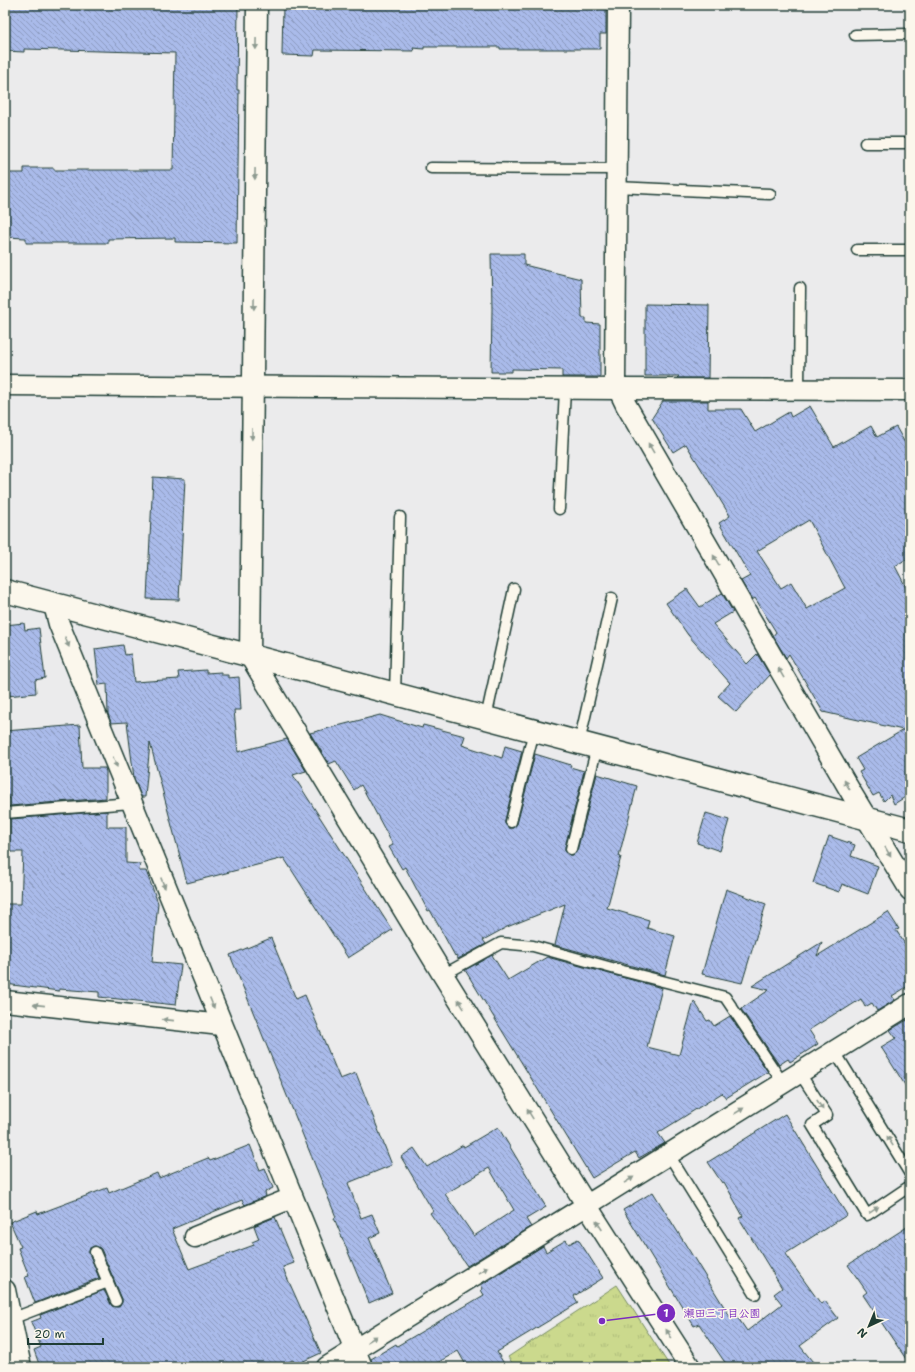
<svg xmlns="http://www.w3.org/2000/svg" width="915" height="1372" font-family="'Shantell Sans','Klee One',sans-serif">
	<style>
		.park { fill: url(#park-tufts); stroke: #758b60 }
		.building { fill: url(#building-back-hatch); stroke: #1f3d34; fill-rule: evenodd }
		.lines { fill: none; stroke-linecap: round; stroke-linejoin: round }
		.service-casing { stroke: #1f3d34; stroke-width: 13 }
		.minor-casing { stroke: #1f3d34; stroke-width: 23 }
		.tertiary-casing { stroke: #1f3d34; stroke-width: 25 }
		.service { stroke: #fbf7ec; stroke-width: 10 }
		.minor { stroke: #fbf7ec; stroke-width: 20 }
		.tertiary { stroke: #fbf7ec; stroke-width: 22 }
		.oneway { fill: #8d9a90 }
		.leader { fill: none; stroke: #7b2cbf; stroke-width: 1.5 }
		.callout-dot { fill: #7b2cbf; stroke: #fbf7ec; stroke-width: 1.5 }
		.mark-label { font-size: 12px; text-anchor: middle; font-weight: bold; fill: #fff }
		.callout-label { font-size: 11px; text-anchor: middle; font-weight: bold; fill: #7b2cbf; stroke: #fbf7ec; stroke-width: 3; stroke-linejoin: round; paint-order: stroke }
	</style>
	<defs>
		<pattern id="park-tufts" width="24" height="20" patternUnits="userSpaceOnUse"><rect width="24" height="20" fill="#cbd98d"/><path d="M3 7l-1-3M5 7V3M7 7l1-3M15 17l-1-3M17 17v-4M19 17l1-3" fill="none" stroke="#aebb7a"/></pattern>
		<pattern id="building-back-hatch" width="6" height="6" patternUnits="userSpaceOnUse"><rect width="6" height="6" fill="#aabbea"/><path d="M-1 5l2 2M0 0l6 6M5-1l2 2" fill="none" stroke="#8a99be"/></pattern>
	</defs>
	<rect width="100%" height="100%" fill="#ebebec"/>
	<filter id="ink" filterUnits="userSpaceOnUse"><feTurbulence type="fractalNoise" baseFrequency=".025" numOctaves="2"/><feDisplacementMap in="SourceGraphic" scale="8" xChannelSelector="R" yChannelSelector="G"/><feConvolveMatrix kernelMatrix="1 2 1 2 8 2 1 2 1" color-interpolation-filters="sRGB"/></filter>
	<g filter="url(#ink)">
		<polygon class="park" points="617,1285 669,1365 666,1367 515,1367 508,1357"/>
		<g class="building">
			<polygon points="5,5 238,5 237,90 239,90 237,243 175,242 175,238 108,239 108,243 26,243 26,238 5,237 5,173 24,173 24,168 54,168 54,170 173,170 175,53 24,49 24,52 5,51"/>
			<polygon points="283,5 606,5 606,34 600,34 600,49 500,49 500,47 424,47 424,49 413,48 414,51 315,50 314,56 282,55"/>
			<polygon points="491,254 524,254 524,265 581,279 582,318 586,318 586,323 600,324 600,377 562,377 562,370 512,369 512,372 491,372 492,309"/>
			<polygon points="645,304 709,305 708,378 677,378 679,376 645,376"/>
			<path d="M663 401H708V409H741L755 432 789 412 791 417 810 406 834 447 871 426 877 437 896 427 910 452V557L895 566 910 595V794L894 804 890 795 884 801 879 793 873 796 859 772 863 770 856 758 903 730 823 712 789 654 786 658 773 636 776 632 755 598 752 600 741 581 750 576 719 523 730 516 686 444 673 452 652 418ZM809 520 845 588 807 609 791 582 781 588 757 551Z"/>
			<polygon points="153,477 185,479 179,600 147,599"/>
			<polygon points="687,589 700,607 722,593 733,612 713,624 747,664 757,654 770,675 736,712 718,696 730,683 688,635 666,603"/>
			<polygon points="24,623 25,630 39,628 45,678 35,680 36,693 7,696 5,676 5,625"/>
			<polygon points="123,645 125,655 131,654 134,682 179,679 178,672 206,670 206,673 221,672 221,675 228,675 228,678 239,677 241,710 234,710 238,752 287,739 306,771 293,775 392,930 348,958 284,858 187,883 150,743 145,797 141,797 134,778 127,722 111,723 108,714 107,684 99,685 95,649"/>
			<polygon points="380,715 422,728 423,725 465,736 462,745 502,758 505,746 522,751 505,820 505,824 509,828 513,828 517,824 535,754 571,765 570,767 584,771 565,847 565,851 569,855 573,855 577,851 597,774 637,786 619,856 621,857 607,908 649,920 647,928 675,936 665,975 555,945 565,904 507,927 483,940 486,944 458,959 456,955 455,956 430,910 428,911 405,867 402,869 389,847 393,845 361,785 354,790 336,761 329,764 310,733"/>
			<polygon points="80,725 82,768 105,768 106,772 106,798 10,806 10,798 5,798 5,731"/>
			<polygon points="107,811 107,827 126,827 126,863 140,864 139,871 146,871 158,903 152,962 181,965 176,1005 99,997 99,992 59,989 59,991 5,984 5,904 21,904 23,852 10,852 10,819"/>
			<polygon points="706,813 729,820 720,851 697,843"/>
			<polygon points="829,836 855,845 851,856 878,866 868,894 842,884 839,892 813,883"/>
			<polygon points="726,889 766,904 742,983 702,974"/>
			<polygon points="888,912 899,929 896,930 910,952 910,985 892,996 895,1000 877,1011 872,1003 865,1007 861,999 842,1011 841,1010 809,1030 818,1044 790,1062 788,1059 779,1065 741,1009 769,990 752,986 822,942 817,956"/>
			<polygon points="271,938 296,999 305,995 340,1079 356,1073 392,1165 348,1183 361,1218 372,1214 380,1233 369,1238 392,1293 369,1303 334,1218 336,1217 230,955"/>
			<polygon points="492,955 508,980 547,957 662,988 647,1047 679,1055 694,1001 707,1021 710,1020 714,1026 730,1016 768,1072 726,1098 722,1093 658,1133 665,1143 639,1158 635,1152 592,1178 465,970"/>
			<polygon points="907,1020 910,1025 910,1093 881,1047 896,1038 890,1030"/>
			<polygon points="785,1114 847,1215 785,1254 821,1304 825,1301 838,1318 800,1346 817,1367 728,1367 699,1324 694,1326 623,1210 653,1192 731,1318 736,1315 747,1331 782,1304 774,1294 782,1288 739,1218 743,1216 724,1182 722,1183 708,1162"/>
			<path d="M498 1127 546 1207 526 1219 531 1227 467 1266 430 1213 433 1211 401 1157 414 1148 427 1167 463 1145 464 1147ZM489 1168 514 1210 474 1236 445 1194Z"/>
			<polygon points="250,1145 260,1170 265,1168 273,1188 265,1192 266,1196 245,1205 242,1200 172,1229 189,1269 254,1245 252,1242 259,1239 254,1226 275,1217 294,1263 283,1267 285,1273 321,1353 295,1365 293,1360 275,1367 40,1367 34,1350 41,1347 31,1322 41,1318 40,1315 104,1290 112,1306 119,1307 122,1302 122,1299 101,1249 95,1246 90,1248 89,1252 99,1278 35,1303 25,1277 29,1276 18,1248 21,1247 10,1222 37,1211 38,1214 107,1188 109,1193 157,1173 159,1178 208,1158 210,1161"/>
			<polygon points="910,1225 910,1365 863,1295 867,1292 848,1265"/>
			<polygon points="578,1239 603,1278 574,1296 578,1303 497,1352 506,1367 467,1367 458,1351 430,1367 373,1367 371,1359 396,1344 397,1346 484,1295 481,1290 483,1289 481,1285 543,1246 546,1252 566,1240 569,1244"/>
		</g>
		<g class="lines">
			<defs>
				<g id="service">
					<polyline points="855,35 910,34"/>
					<polyline points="865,143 910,143"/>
					<polyline points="431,168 617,169"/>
					<polyline points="616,187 770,194"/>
					<polyline points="857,250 910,250"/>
					<polyline points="799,389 800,288"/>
					<polyline points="559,509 565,389"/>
					<polyline points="395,694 400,517"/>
					<polyline points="486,718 514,589"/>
					<polyline points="579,743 612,598"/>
					<polyline points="5,813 131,803"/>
					<polyline points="511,822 534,731"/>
					<polyline points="571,849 597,747"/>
					<polyline points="443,975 501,943 533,946 619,970 725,997 783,1083"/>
					<polyline points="834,1050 910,1174"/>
					<polyline points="799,1072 827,1115 812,1125 867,1215 910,1186"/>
					<polyline points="669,1155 755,1294"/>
					<polyline points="95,1252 116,1301"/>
					<polyline points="11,1319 108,1282"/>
					<polyline points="5,1364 21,1366"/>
				</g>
				<g id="minor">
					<polyline points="257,5 250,656 443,975 587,1206 690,1367"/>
					<polyline points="618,5 615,382 626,405 852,794 910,890"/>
					<polyline points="5,385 619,389 910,390"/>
					<path d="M54 605 59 624C159 872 259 1120 362 1367"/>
					<polyline points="5,1001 221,1025"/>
					<polyline points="195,1237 292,1198"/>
					<polyline points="5,1290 21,1367"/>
					<polyline points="327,1367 910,1004"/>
				</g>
				<polyline id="tertiary" points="5,591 910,830"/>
			</defs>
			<use href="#service" class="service-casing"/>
			<use href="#minor" class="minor-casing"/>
			<use href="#tertiary" class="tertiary-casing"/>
			<use href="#service" class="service"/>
			<use href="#minor" class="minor"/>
			<use href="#tertiary" class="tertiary"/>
		</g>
		<defs><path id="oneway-solid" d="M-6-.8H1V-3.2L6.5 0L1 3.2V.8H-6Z"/></defs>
		<g class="oneway">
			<use href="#oneway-solid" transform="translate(256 44) rotate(91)"/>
			<use href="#oneway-solid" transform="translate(255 174) rotate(91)"/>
			<use href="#oneway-solid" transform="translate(254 304) rotate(91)"/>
			<use href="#oneway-solid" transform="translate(252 434) rotate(91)"/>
			<use href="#oneway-solid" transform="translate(651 448) rotate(-120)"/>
			<use href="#oneway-solid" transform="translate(716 560) rotate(-120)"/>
			<use href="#oneway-solid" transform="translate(67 642) rotate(68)"/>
			<use href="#oneway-solid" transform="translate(781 673) rotate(-120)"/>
			<use href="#oneway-solid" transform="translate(115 762) rotate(68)"/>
			<use href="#oneway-solid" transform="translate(847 785) rotate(-120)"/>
			<use href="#oneway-solid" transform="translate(888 852) rotate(60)"/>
			<use href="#oneway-solid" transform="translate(163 883) rotate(68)"/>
			<use href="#oneway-solid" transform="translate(212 1003) rotate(68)"/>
			<use href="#oneway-solid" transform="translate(461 1004) rotate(-122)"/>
			<use href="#oneway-solid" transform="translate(39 1005) rotate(-174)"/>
			<use href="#oneway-solid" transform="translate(168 1020) rotate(-174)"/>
			<use href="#oneway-solid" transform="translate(820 1105) rotate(58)"/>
			<use href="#oneway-solid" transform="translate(739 1111) rotate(-32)"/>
			<use href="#oneway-solid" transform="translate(530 1114) rotate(-122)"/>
			<use href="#oneway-solid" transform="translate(890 1141) rotate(-122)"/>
			<use href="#oneway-solid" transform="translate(629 1180) rotate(-32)"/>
			<use href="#oneway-solid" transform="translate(874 1210) rotate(-34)"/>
			<use href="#oneway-solid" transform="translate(599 1225) rotate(-123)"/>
			<use href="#oneway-solid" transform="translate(483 1270) rotate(-32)"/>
			<use href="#oneway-solid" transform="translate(669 1334) rotate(-123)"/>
			<use href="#oneway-solid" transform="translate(372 1339) rotate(-32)"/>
		</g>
	</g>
	<path class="leader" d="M602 1321L666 1313"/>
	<g class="callout-dot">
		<circle cx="602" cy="1321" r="4"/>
		<circle cx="666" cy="1313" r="10"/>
	</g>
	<g class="mark-label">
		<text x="666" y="1317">1</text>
	</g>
	<g class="callout-label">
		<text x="722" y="1317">瀬田三丁目公園</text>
	</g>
	<rect width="915" height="1372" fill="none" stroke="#fbf7ec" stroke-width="20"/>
	<rect x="10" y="10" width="895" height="1352" fill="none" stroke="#1f3d34" stroke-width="1.5" filter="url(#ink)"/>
	<g transform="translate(869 1326) rotate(224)" stroke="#fbf7ec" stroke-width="3" paint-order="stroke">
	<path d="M0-3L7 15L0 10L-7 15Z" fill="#1f3d34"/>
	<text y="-6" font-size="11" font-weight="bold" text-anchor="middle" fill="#1f3d34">N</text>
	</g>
	<path d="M28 1338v6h75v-6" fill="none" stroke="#1f3d34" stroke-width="2"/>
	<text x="34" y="1338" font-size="12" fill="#1f3d34" stroke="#fbf7ec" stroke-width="3" paint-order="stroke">20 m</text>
</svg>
